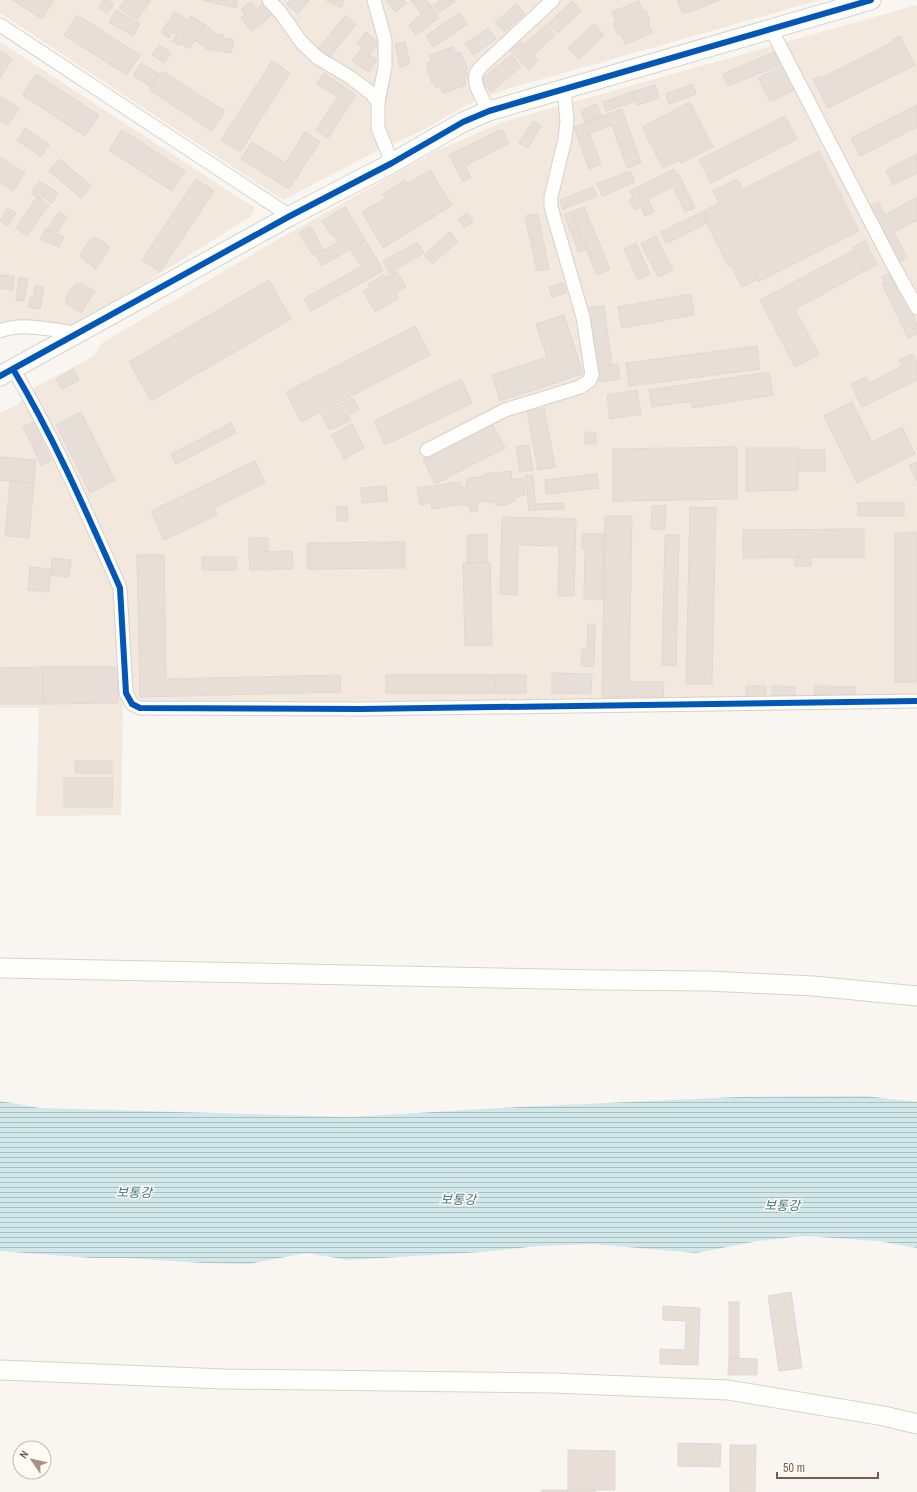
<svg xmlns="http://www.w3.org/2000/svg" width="917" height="1492" font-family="'Archivo Narrow','Noto Sans KR',sans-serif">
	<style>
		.residential { fill: #f2e8de }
		.water { fill: url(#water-rules) }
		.building { fill: #e6ded7; stroke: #e2d8d2 }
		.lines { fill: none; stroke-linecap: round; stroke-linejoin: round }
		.street-casing { stroke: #d7d1cb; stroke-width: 15 }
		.secondary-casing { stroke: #d9d2cb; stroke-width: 21 }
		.street { stroke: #fefefd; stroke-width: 13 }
		.secondary { stroke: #fefefd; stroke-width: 19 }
		.cycleway-casing { stroke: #fffaf3; stroke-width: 8 }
		.cycleway { stroke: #0057b8; stroke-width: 6 }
		.labels { text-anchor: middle; stroke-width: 3; stroke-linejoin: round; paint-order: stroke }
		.water-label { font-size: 13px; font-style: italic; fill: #437c86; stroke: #fffaf3 }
	</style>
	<defs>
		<pattern id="water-rules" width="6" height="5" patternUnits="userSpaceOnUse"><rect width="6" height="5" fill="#d0e8ea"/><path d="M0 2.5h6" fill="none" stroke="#aebfc0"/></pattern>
	</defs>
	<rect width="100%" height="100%" fill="#f9f5f0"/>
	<g class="residential">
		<polygon points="0,0 820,0 504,90 476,100 419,132 371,154 283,200 0,13"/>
		<polygon points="917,5 917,697 143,703 123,704 121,815 36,816 39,708 0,708 0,413 17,405 37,386 94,356 102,343 270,244 436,151 503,122"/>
		<polygon points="0,42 255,208 250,217 78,325 0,323"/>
	</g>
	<polygon class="water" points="865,1096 917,1102 917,1248 878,1241 803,1236 758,1241 696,1253 592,1244 538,1246 482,1252 349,1260 306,1253 249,1264 203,1263 128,1258 92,1258 0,1251 0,1101 40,1108 349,1117 520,1107 738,1097"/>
	<g class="building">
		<polygon points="13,0 54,0 42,19"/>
		<polygon points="103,0 108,0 114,4 107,13 99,8"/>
		<polygon points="125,0 151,0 137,20 119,8"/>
		<polygon points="202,0 238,0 236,8"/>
		<polygon points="290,0 309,0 298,14 287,4"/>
		<polygon points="327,0 344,0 341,8 327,1"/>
		<polygon points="387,0 404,0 407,3 395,12"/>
		<polygon points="411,0 426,0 431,6 421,13"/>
		<polygon points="441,0 454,0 455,2 438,13 433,5"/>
		<polygon points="677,0 720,0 683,14"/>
		<polygon points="251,1 257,9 263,3 273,14 252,31 241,18 245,14 241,10"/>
		<polygon points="572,1 581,11 558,33 548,24"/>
		<polygon points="639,1 643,11 646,10 650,22 648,23 652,33 625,44 621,34 618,35 613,23 616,22 612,12"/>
		<polygon points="517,4 525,14 504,32 495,22"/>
		<polygon points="431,6 439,18 416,35 409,25"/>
		<polygon points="116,10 140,24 133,36 109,22"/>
		<polygon points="175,12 188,20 191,16 205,25 189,49 180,43 179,45 172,41 177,34 173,32 169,38 161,32"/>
		<polygon points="459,13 467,24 433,47 426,36"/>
		<polygon points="77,15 140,55 127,75 64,35"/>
		<polygon points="346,15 356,24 329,58 318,49"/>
		<polygon points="594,24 604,35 579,59 568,48"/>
		<polygon points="205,25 217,34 224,35 223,38 234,40 231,53 207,49 195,40"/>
		<polygon points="546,25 555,35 533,55 538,61 529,70 508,48 518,39 524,45"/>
		<polygon points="488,28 496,39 473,55 465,44"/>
		<polygon points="366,32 379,43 370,54 357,43"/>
		<polygon points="900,36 915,65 828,108 813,79 820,76 823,77 893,42 893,39"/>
		<polygon points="405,42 410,64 400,67 395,44"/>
		<polygon points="159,45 171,53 164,63 152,55"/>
		<polygon points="453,47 455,53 460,52 462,57 463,57 468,70 466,71 468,76 464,78 466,85 443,93 440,86 436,88 434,82 432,83 427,69 429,68 427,63 432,61 430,55"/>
		<polygon points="361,49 377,60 369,72 352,61"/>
		<polygon points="0,51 12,59 0,78"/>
		<polygon points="774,52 780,65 728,86 723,74"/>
		<polygon points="511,55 521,67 491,92 481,80"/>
		<polygon points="272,61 290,73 240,152 221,140"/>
		<polygon points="141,63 159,74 151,87 133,75"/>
		<polygon points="784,65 796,89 770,102 758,78"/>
		<polygon points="162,71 225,111 212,131 149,90"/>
		<polygon points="324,73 344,87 338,97 317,84"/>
		<polygon points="36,74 99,115 85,136 23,95"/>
		<polygon points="693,84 696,94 669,104 666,94"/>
		<polygon points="655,85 659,98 637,105 632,92"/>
		<polygon points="344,87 356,95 328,138 316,130"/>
		<polygon points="632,92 636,101 606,111 603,102"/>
		<polygon points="0,96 19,108 8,125 0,120"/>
		<polygon points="690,102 713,147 681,163 679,160 663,168 642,127"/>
		<polygon points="597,104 601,116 585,122 581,110"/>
		<polygon points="917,105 917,127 860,156 851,138"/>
		<polygon points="622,109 641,163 627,168 612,125 589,133 601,164 589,169 574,127"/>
		<polygon points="785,116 797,139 711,183 699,160"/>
		<polygon points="533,121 541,126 528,148 519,143"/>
		<polygon points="25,128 49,145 41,157 17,140"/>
		<polygon points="502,129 509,143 465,166 471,178 463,182 449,155"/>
		<polygon points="122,130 185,171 172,191 109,150"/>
		<polygon points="305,132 320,142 289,189 241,159 252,142 285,163"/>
		<polygon points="819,151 859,231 758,282 713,191 737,179 743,189"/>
		<polygon points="917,154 917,173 893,185 886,170"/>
		<polygon points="0,157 25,173 13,191 0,182"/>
		<polygon points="60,159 92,186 81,198 49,171"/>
		<polygon points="674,169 678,176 679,175 695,208 685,212 673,187 648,199 654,212 645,216 641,207 634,210 629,200 633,198 630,191"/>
		<polygon points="430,170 452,205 383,248 362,212 386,198 383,194 405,180 408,184"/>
		<polygon points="630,171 635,182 602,196 597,184"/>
		<polygon points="196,179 214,191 160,272 142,260"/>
		<polygon points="39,181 49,187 41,199 31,193"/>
		<polygon points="49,187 58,193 52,203 43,197"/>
		<polygon points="593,187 597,196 563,209 560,200"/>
		<polygon points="37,197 49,205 27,236 16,228"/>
		<polygon points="917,197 917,220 894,232 885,215"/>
		<polygon points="878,202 907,257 898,263 869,207"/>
		<polygon points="719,203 757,279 742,287 731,265 728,266 705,220 708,218 704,211"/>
		<polygon points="345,207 365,240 322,266 315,254 323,249 324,251 338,242 333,234 331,235 322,221"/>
		<polygon points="584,207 610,269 597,275 571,212"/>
		<polygon points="8,208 16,213 8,226 0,221 0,220"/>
		<polygon points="704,211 708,218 705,220 707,223 666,244 661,232"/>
		<polygon points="59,212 67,217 56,234 47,230"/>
		<polygon points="571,212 586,249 579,252 564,215"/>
		<polygon points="467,213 473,222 464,228 458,219"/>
		<polygon points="538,214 549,269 537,271 525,216"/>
		<polygon points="310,226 316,236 305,243 299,233"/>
		<polygon points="45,229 64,237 59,247 40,239"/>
		<polygon points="450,232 458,242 432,264 424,255"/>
		<polygon points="316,236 323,249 313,255 305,243"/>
		<polygon points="656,236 673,270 658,277 641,244"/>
		<polygon points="95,237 110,247 96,269 81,258 82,256 80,254 91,238 93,240"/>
		<polygon points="365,240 376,258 362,267 350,249"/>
		<polygon points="865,241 877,265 865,271 853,247"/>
		<polygon points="417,242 424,253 389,273 383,261"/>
		<polygon points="636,243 650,274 638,280 624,249"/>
		<polygon points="854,250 865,271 795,309 819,355 795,367 760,300"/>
		<polygon points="376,258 383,271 311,311 304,299"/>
		<polygon points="396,271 406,287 396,293 399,298 375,312 363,291 370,287 368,284 384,275 385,278"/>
		<polygon points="890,273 904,304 894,309 882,283 885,281 882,277"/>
		<polygon points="0,275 14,276 13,290 0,288"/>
		<polygon points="19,277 28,279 24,301 16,300"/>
		<polygon points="269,280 291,319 151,401 129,362"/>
		<polygon points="80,282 95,292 81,313 66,303 67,301 65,299 76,283 78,285"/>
		<polygon points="563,283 566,293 552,297 549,287"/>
		<polygon points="35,286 44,287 40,309 28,307 30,297 33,297"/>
		<polygon points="691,294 694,315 622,328 618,307"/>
		<polygon points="907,303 917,324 917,334 908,338 894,309"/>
		<polygon points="604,306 612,365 596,367 588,308"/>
		<polygon points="564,315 583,374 500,401 492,375 547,357 536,324"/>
		<polygon points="415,326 430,355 301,422 286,392"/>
		<polygon points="757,346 760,369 629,386 626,363"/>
		<polygon points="913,354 917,362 917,380 862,407 851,384 866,377 870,383 902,366 899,360"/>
		<polygon points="618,364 620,379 598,382 596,367"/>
		<polygon points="74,369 79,380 62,389 56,379"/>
		<polygon points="769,372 773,395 692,408 692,401 652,407 649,390"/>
		<polygon points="461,379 472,403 385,445 374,421"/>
		<polygon points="637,390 641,414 610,419 607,395"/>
		<polygon points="353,398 359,409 348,415 351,420 330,430 321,414"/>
		<polygon points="852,402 872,442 902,427 915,454 857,483 824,416"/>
		<polygon points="544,408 555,467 538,470 527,411"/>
		<polygon points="81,412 115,480 90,493 56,425"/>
		<polygon points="35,421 44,439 32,445 23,427"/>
		<polygon points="231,423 236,433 176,464 171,454"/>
		<polygon points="492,423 505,448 435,484 423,459"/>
		<polygon points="352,424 364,448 344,459 332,435"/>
		<polygon points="585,432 596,433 596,444 585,444"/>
		<polygon points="42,441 51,460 41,465 32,445"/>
		<polygon points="529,445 533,470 520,472 516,447"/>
		<polygon points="737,447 737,499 613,501 613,449"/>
		<polygon points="746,448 798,448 798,490 746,491"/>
		<rect x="798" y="450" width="27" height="21"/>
		<polygon points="0,457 36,460 34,483 0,480"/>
		<polygon points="255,461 265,483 214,508 217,515 164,540 151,511"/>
		<polygon points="917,462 917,481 909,465"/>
		<polygon points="511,471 512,480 523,478 525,495 515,497 515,501 509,502 509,504 496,506 496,502 490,503 490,501 477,502 478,511 470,512 469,505 463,506 462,504 432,509 431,503 420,505 417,488 460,482 461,487 467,486 466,479 485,476 485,474"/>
		<polygon points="597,474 599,488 546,494 545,480"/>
		<polygon points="533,475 536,510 529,511 525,476"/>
		<polygon points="10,481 34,483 29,538 5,536"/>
		<polygon points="386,486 387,501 362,503 361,488"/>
		<polygon points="564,503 564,509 536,510 536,504"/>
		<rect x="858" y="503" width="46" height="13"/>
		<polygon points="347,506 348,520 338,521 336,507"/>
		<polygon points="652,506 666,506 665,529 651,529"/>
		<polygon points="690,507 716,508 712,684 686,684"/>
		<polygon points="605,516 632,516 629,682 664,682 663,697 602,697"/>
		<polygon points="502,517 576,519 574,596 558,596 559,546 518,545 517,595 500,594"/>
		<polygon points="864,529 864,557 743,558 743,530"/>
		<polygon points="917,532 917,682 895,682 895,533"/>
		<polygon points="487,534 487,562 467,563 467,535"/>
		<polygon points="582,534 604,534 603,600 584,599 585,549 582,549"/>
		<polygon points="665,535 679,535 676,666 662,665"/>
		<rect x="249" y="538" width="19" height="14"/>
		<polygon points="405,542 405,568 307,569 307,543"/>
		<polygon points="292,551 293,569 250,570 249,552"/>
		<polygon points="137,555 164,555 166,679 340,675 341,692 140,697"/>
		<rect x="202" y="557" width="34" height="13"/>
		<rect x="795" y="557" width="16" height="9"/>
		<polygon points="52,558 71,560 69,577 51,575"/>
		<polygon points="490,562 492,645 465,646 463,563"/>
		<polygon points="30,567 51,569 49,592 28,590"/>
		<polygon points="588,624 595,624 594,667 581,666 582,649 587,649"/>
		<polygon points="43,667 118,667 118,703 43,704"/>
		<polygon points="43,667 43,704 0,704 0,668"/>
		<polygon points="552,673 592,674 591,694 552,693"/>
		<rect x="386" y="675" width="110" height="18"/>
		<rect x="496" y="675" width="30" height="18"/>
		<rect x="746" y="686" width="20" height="11"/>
		<polygon points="772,686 795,687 795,697 772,697"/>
		<polygon points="814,686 855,687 855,695 814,695"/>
		<rect x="75" y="761" width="37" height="12"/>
		<polygon points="64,778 113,778 112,807 64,807"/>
		<polygon points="791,1292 802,1368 779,1371 768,1296"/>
		<rect x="729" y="1302" width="10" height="56"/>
		<polygon points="663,1306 700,1308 698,1365 660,1364 660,1349 685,1350 686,1321 663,1320"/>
		<polygon points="729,1358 757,1359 757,1375 728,1375"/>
		<polygon points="678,1443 721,1444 720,1467 678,1466"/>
		<polygon points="730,1445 756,1445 755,1492 730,1492"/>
		<polygon points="568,1450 615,1451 615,1490 568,1490"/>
		<polygon points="541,1490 596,1490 596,1492 542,1492"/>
	</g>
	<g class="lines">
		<defs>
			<g id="street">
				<polyline points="269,0 280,12 302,43 318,58 350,77 371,93 378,102 378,128 392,163"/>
				<polyline points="374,0 385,40 385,67 378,102"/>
				<polyline points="0,25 290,216"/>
				<polyline points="771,29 892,263 917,308"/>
				<path d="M489 111C484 100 471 84 477 72 479 68 483 65 486 62L553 0"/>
				<path d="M0 331C22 322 53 330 76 333"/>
				<path d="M13 369C53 436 85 509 117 581L120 588 126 693 132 704 140 708 361 709 917 701"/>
				<polyline points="427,450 505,410 580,387 589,381 592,375 583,317 551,207 551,197 565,139 567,121 564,89"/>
			</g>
			<g id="secondary">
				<polyline points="0,376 290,216 392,163 463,122 489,111 523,101 871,0"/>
				<polyline points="0,968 601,980 708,981 813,986 917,996"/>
				<polyline points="0,1370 224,1379 552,1383 728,1390 884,1416 917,1424"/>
			</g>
		</defs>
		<use href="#street" class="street-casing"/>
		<use href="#secondary" class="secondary-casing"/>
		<use href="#street" class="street"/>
		<use href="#secondary" class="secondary"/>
		<defs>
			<g id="cycleway">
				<path d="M13 369C53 436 85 509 117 581L120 588 126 693 132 704 140 708 361 709 917 701"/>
				<polyline points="0,376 290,216 392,163 463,122 489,111 523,101 871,0"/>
			</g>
		</defs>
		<use href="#cycleway" class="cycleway-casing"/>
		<use href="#cycleway" class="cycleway"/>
	</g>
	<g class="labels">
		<g class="water-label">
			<text transform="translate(134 1192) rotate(1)" y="5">보통강</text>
			<text transform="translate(458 1199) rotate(1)" y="5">보통강</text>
			<text transform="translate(782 1205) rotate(1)" y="5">보통강</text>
		</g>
	</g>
	<g transform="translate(32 1460) rotate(304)"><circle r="19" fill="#fffaf3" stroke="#cabbb1"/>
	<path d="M0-3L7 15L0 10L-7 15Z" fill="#a69286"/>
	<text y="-6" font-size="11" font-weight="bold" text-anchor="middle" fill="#7a5c4d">N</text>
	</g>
	<path d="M777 1472v6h101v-6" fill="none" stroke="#7a5c4d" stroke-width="2"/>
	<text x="783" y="1472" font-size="12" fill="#7a5c4d" stroke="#fffaf3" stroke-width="3" paint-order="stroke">50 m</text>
</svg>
